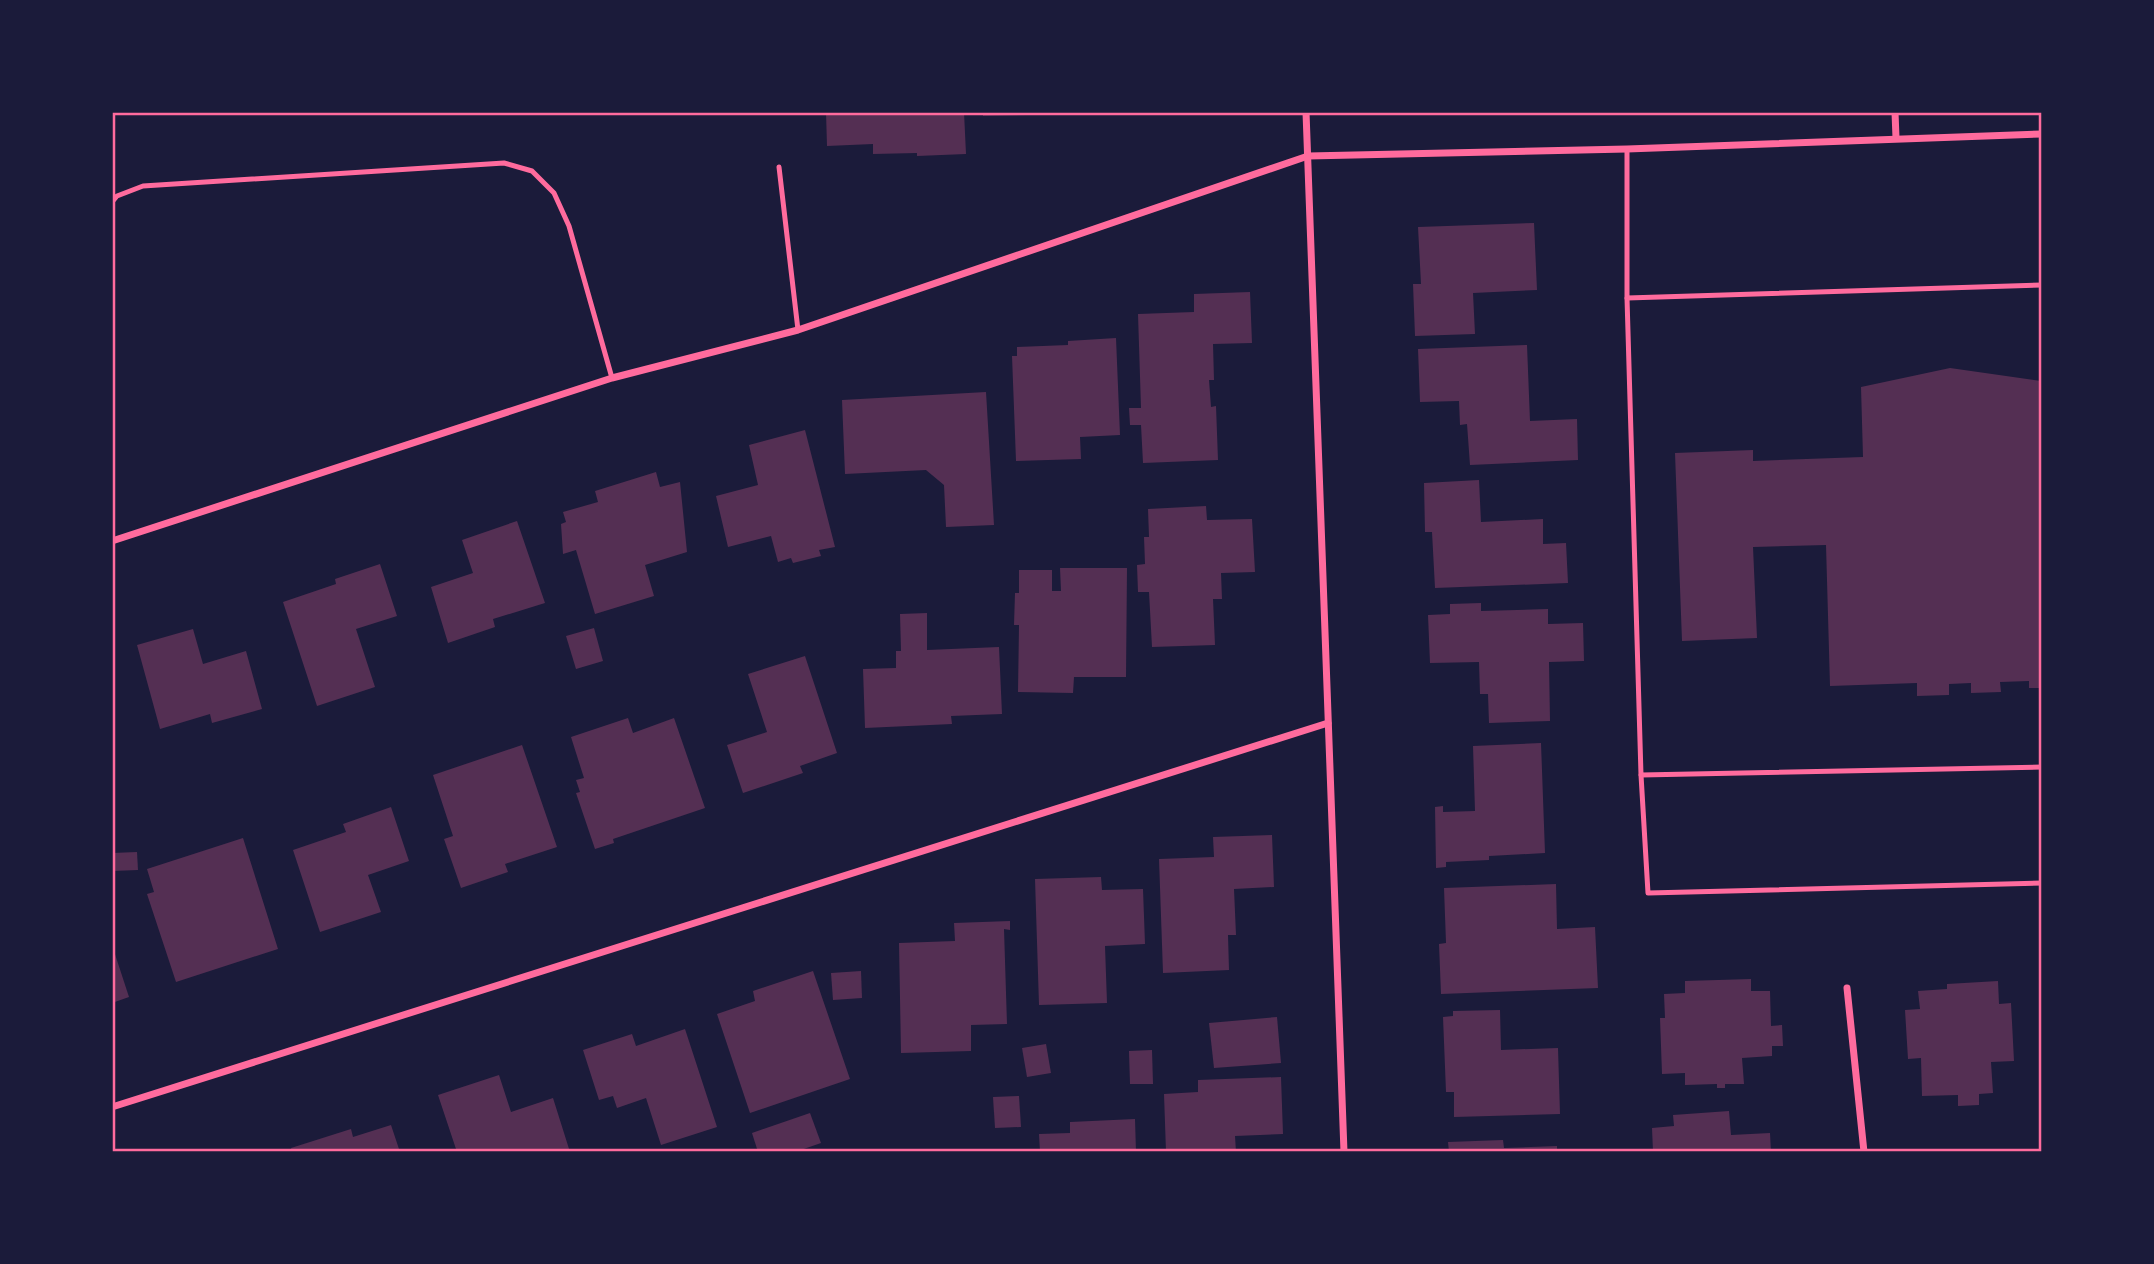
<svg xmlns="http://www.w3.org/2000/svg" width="2154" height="1264" font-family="Mulish,sans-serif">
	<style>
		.building { fill: #542f53 }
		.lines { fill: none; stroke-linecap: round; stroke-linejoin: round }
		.service { stroke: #ff6b9d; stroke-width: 5 }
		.minor { stroke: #ff6b9d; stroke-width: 7 }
		.neatline { fill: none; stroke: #ff6b9d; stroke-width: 2.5 }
	</style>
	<rect width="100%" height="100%" fill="#1b1b3a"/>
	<g class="building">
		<polygon points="826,112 964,112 966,154 917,156 917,153 873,154 873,144 827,146"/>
		<polygon points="983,112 1028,112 1028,115 983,116"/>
		<polygon points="1534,223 1537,290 1473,293 1475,334 1415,336 1413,284 1421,284 1418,227"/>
		<polygon points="1250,292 1252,343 1213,344 1214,380 1209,380 1211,407 1216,406 1218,460 1143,463 1141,425 1130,425 1129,408 1141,408 1138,314 1194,312 1194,294"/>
		<polygon points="1116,338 1120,435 1080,437 1081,459 1016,461 1012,356 1017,356 1017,347 1068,345 1068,341"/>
		<polygon points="1527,345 1530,421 1577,419 1578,460 1470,465 1467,424 1460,425 1459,401 1420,402 1418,349"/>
		<polygon points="1950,368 2041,381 2042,688 2029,688 2029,681 2000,682 2001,692 1971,693 1971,683 1949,684 1949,695 1917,696 1917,683 1830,686 1826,545 1753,547 1757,638 1682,641 1675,453 1753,450 1753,461 1863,457 1861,387"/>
		<polygon points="986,392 994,525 946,527 944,485 926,470 845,474 842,400"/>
		<polygon points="805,430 835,547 819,550 821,556 793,563 791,558 778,562 771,536 728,547 716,496 758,485 749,445"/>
		<polygon points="656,472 660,487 680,482 687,552 645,565 654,596 595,614 576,550 563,554 561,524 566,522 563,512 598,502 595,491"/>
		<polygon points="1479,480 1481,522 1543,519 1543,544 1566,543 1568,583 1435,588 1432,532 1425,532 1424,483"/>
		<polygon points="1206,506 1207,520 1252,519 1255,572 1221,573 1222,599 1213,599 1215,645 1152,647 1149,592 1138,592 1137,565 1145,564 1144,537 1149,537 1148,509"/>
		<polygon points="517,521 545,603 493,619 495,627 448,643 431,587 473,573 462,540"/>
		<polygon points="380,564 397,616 356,629 375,687 317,706 283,602 336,584 335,579"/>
		<polygon points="1060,568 1127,568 1126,677 1074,677 1073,693 1018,692 1019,625 1014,625 1015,593 1019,593 1019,570 1052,570 1052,591 1061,591"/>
		<polygon points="1481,603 1481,611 1548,609 1548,624 1583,623 1584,661 1549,662 1550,721 1489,723 1488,694 1480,694 1479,662 1430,663 1428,615 1450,614 1450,604"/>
		<polygon points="927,613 927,650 999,647 1002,714 951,716 952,724 865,728 863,669 896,668 896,651 901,651 900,614"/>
		<polygon points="594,628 603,661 576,669 566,636"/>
		<polygon points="193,629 203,664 246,651 262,709 212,723 210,714 160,729 137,645"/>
		<polygon points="805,656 837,753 800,766 803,773 743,793 727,745 767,732 748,674"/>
		<polygon points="628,718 633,733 674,718 705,808 613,839 614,843 595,849 576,793 580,792 576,780 584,778 571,737"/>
		<polygon points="1541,743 1545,853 1489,856 1489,860 1446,862 1446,867 1436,868 1435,807 1443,806 1443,812 1475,811 1473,746"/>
		<polygon points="522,745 557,847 505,864 508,872 461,888 444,839 453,836 433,775"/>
		<polygon points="391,807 409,861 368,875 381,912 320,932 293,850 346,832 343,824"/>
		<polygon points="1272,835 1274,887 1234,889 1236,935 1228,935 1229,970 1163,973 1159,859 1214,857 1213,837"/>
		<polygon points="243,838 278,949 176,982 147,894 154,892 147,869"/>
		<polygon points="137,852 138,870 112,871 112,853"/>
		<polygon points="1101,877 1102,890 1143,889 1145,944 1105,946 1107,1003 1039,1005 1035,879"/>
		<polygon points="1556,884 1557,929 1595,927 1598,988 1441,994 1439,944 1446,943 1444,888"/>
		<polygon points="1010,921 1010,930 1004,929 1007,1024 971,1025 971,1051 901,1053 899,943 955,941 954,923"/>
		<polygon points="112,945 129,997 112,1003"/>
		<polygon points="813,971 850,1079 750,1113 717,1014 755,1001 753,991"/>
		<polygon points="861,971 862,998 833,1000 831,973"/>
		<polygon points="1751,979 1751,991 1770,991 1771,1026 1782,1025 1783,1046 1772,1046 1772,1056 1742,1058 1744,1084 1725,1084 1725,1088 1717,1088 1717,1084 1685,1085 1685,1073 1662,1074 1660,1018 1665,1018 1664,994 1685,993 1685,981"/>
		<polygon points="1998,981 1999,1004 2011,1003 2014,1061 1991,1062 1993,1093 1979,1094 1979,1105 1958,1106 1958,1095 1922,1096 1921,1058 1908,1059 1905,1010 1920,1009 1918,991 1947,989 1947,984"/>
		<polygon points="1500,1010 1501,1050 1558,1048 1560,1114 1454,1117 1454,1092 1446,1092 1443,1017 1453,1016 1453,1011"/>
		<polygon points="1277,1017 1281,1063 1214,1068 1209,1023"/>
		<polygon points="685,1029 717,1127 661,1145 646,1098 617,1108 613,1096 599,1100 583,1050 632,1034 636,1046"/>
		<polygon points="1046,1044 1051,1073 1027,1077 1022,1048"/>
		<polygon points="1152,1050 1153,1084 1130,1084 1129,1051"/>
		<polygon points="499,1075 511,1112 553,1098 570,1152 457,1152 438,1095"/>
		<polygon points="1281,1077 1283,1134 1235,1136 1236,1152 1166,1152 1164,1094 1198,1092 1198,1080"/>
		<polygon points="1019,1096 1021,1127 995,1128 993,1097"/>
		<polygon points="1729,1111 1731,1135 1770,1133 1771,1152 1653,1152 1652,1128 1674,1126 1673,1115"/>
		<polygon points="810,1113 821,1143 795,1152 758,1152 752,1133"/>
		<polygon points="1135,1119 1136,1152 1040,1152 1039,1134 1070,1133 1070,1122"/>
		<polygon points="391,1125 400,1152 292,1152 291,1148 351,1129 353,1137"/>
		<polygon points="1503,1140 1504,1148 1557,1146 1557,1152 1449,1152 1448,1142"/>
	</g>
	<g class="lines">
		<g class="service">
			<polyline points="1627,149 1627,298 2042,285"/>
			<polyline points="779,167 798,330"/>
			<polyline points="112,202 117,196 143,186 504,163 532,171 554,193 569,226 612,378"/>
			<polyline points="1627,298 1641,775 2042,767"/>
			<polyline points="1641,775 1648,893 2042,883"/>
		</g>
		<g class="minor">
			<polyline points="1306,112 1344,1152"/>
			<polyline points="1895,112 1896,138"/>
			<polyline points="112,541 612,378 798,330 1308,156 1627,149 2042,134"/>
			<polyline points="1847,988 1864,1152"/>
			<polyline points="112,1107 1328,723"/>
		</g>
	</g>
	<rect width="2154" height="1264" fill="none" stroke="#1b1b3a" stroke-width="228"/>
	<rect x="114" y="114" width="1926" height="1036" class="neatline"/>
</svg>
